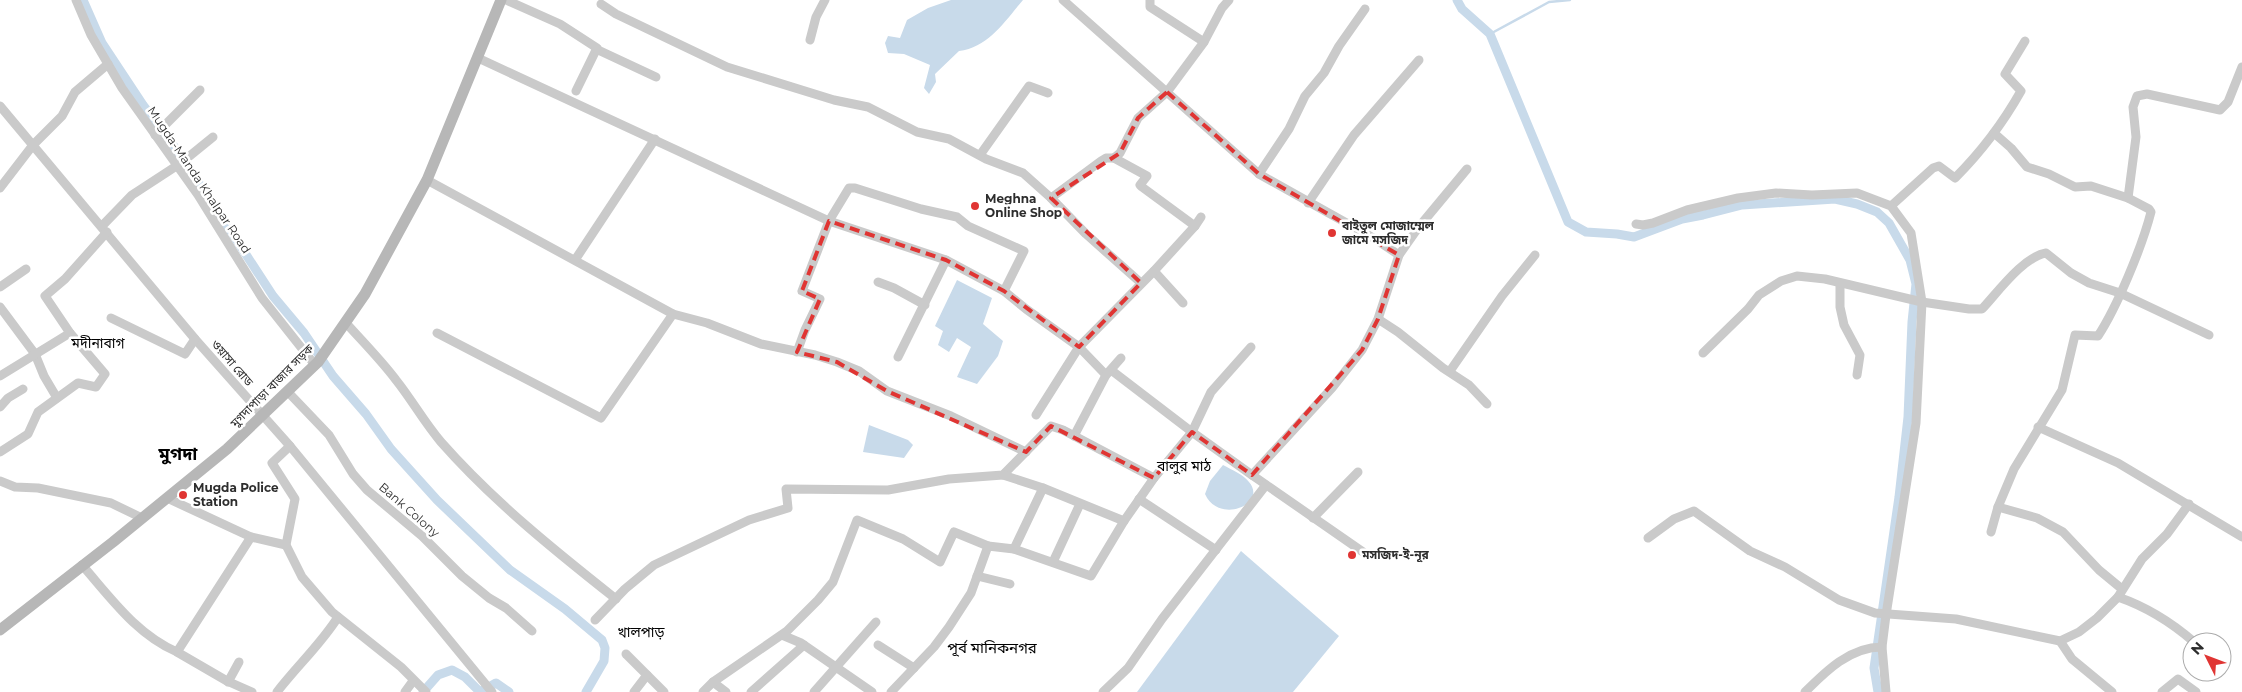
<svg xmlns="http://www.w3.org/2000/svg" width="2242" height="692" font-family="Montserrat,'Noto Sans Bengali',sans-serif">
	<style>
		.water { fill: #c8daea }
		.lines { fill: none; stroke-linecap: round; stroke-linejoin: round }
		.stream { stroke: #c8daea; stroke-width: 2.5 }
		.canal { stroke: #c8daea; stroke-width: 9 }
		.street { stroke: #cacaca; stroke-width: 9 }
		.secondary { stroke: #b7b7b7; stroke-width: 11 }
		.marked { fill: none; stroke: #e03533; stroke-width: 4; stroke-dasharray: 10 6; stroke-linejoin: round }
		.poi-dot { fill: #e03533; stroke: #fff; stroke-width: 2 }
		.labels { text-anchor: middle; stroke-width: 5; stroke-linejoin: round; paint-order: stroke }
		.street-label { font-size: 12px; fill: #2d2d2d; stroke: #fff }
		.poi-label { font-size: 12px; font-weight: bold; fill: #2d2d2d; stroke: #fff; text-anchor: start }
		.neighbourhood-label { font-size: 14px; fill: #000; stroke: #fff }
		.quarter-label { font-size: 15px; fill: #000; stroke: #fff }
		.district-label { font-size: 18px; font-weight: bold; fill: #000; stroke: #fff }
	</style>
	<rect width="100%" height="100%" fill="#fff"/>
	<g class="water">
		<path d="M951 0H1023C1004 22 989 47 959 51L935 74 936 82 929 94 924 88 930 65 904 54 888 53 885 43 888 36 900 38 907 20 928 8Z"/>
		<polygon points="957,280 992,298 983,324 1003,341 998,356 977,384 957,377 971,347 957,338 949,352 938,345 943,331 935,326"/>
		<polygon points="869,425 908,440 913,445 904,458 863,452"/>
		<path d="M1223 465C1232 470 1243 474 1249 482 1268 504 1219 525 1205 494L1210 481Z"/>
		<polygon points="1241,551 1339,636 1293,692 1137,692"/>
	</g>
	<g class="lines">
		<polyline class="stream" points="1490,34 1549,2 1570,0"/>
		<g class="canal">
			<polyline points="83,0 102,43 143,105 171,142 217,210 273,296 304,333 333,376 366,414 391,449 437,500 510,570 565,609 602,640 605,648 604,661 586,692"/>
			<polyline points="1457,0 1462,9 1490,34 1568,222 1586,232 1617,234 1634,237 1682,219 1703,215 1742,205 1835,199 1857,204 1877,212 1889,223 1910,260 1916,284 1912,322 1908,417 1899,497 1874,668 1878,692"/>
			<polyline points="482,691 496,683 509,692"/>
			<polyline points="423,692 438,675 452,670 465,677 480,692"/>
		</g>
		<g class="street">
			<polyline points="76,0 91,35 122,88 198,195 262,298 315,365"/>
			<polyline points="506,0 560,24 597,48 576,91"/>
			<polyline points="1150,0 1150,7 1204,42 1167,92 1138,118 1120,153 1114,158 1147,176 1140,185 1142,187 1195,226"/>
			<polyline points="601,4 616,14 727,67 834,100 868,107 917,132 949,139 986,159 1023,173 1051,198 1101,161 1106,158 1114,158"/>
			<polyline points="810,40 816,17 825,0"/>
			<polyline points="1204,42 1222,8 1229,0"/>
			<polyline points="596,49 656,77"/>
			<polyline points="478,58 829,221 946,260 1004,291 1026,309 1079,347 1106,375"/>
			<polyline points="0,106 195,339 290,446 492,692"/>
			<polyline points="155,135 200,90"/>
			<polyline points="980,155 1029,86 1048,93"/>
			<polyline points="1259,174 1289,129 1305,96 1324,73 1339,46 1365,9"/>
			<polyline points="427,180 673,314 707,323 761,344 815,355 837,362 859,371 887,391 951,416 1026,452"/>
			<polyline points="0,188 33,145 62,116 75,92 108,64"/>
			<polyline points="1051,198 1086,234 1141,283"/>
			<polyline points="2128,198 2136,137 2133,107 2137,96 2147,94 2220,110 2228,102 2242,67"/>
			<polyline points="1308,203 1354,135 1419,60"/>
			<path d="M1891 206 1933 168 1939 166 1955 178C1981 152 2003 123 2021 91L2005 74 2025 41"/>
			<polyline points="1636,224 1643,225 1653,223 1687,210 1738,198 1776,193 1812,195 1857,193 1891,206 1911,233 1922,302 1916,423 1886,615 1882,647 1886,692"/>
			<polyline points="102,226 132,195 181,163 213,137"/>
			<polyline points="1399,255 1418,228 1467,169"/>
			<polyline points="575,260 655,139"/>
			<polyline points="1154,271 1183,303"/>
			<polyline points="878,282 894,288 925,305"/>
			<polyline points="1840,284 1840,307 1844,325 1860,355 1857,375"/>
			<polyline points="0,287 26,269"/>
			<polyline points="0,307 35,354 44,376 57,398"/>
			<polyline points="111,318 185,354 195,339"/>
			<polyline points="1378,319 1398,332 1443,368 1469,385 1487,404"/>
			<path d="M346 323C363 342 381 360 396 380 412 400 424 422 441 442 493 501 554 550 616 599"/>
			<polyline points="437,333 601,418 673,314"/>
			<polyline points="797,352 805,330 820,299 802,291 829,221 849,188 855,188 921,209 957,217 968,226 1024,251 1004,291"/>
			<path d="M1703 353 1748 309 1759 295 1781 281 1797 276 1825 279 1922 302 1969 309H1982C1998 292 2023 257 2046 253L2071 273 2089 283 2120 293 2209 335"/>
			<polyline points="898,357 946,260"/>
			<polyline points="1111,370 1192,432 1211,392 1251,347"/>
			<polyline points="1450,371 1502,296 1535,255"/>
			<polyline points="0,376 70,333"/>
			<polyline points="287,391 329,435 353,474 367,490 422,536 462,576 489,598 506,608 532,631"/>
			<polyline points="0,407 8,398 23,389"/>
			<polyline points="1036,415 1079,347 1154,271 1195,226 1201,217"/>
			<polyline points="2038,427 2118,463 2242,537"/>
			<polyline points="1074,436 1106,375 1121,358"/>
			<polyline points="290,446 272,463 295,499 286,545 302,577 332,612 401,667 426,692"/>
			<polyline points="0,452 28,434 38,412 78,383 96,387 105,374 70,333 45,296 65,279 107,232"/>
			<polyline points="1252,475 1363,552"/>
			<polyline points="0,481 15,487 38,488 111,503 142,518"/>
			<polyline points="1043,488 1124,521"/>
			<polyline points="167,498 251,537 286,545"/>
			<polyline points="1139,499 1216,550"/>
			<polyline points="1998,507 2037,518 2063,532 2099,570 2122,589"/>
			<polyline points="1313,518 1358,472"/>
			<path d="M1991 532 1998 507 2014 469 2062 390 2075 335 2098 336C2117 307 2142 247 2151 212L2149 209 2128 198 2091 186 2075 187 2049 174 2027 167 2011 148 1994 133"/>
			<polyline points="251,537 177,652 227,681 252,692"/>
			<polyline points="1648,538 1674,519 1694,511 1750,551 1785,567 1839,600 1875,613 1956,619 2060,641 2079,632 2097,618 2118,597 2142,559 2167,534 2189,504"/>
			<polyline points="1014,549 1091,576 1124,521 1154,478"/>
			<polyline points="1053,562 1080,504"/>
			<path d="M82 565C111 598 136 634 177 652"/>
			<polyline points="977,576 1010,584"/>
			<path d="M2118 597C2147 607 2171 622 2194 642"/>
			<polyline points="595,620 625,589 654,565 749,520 788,508 786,489 888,490 949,479 1003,475 1051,426 1063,430 1154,478 1192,432 1252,475 1332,388 1362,350 1378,319 1399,255 1375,239 1259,174 1063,0"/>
			<polyline points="782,635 801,643 872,692"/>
			<polyline points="2060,641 2072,659 2112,692"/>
			<polyline points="878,645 914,668"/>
			<polyline points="626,654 664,692"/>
			<polyline points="228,682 239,662"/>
			<polyline points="713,682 726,692"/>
			<path d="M277 692C297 666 321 644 338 617"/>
			<polyline points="405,692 413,681"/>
			<polyline points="634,692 647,675"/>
			<polyline points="703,692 713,682 787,631 818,600 833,582 857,520 903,539 940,562 954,532 988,546"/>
			<polyline points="751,692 804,645"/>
			<polyline points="814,692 876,622"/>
			<polyline points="891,692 934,647 949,627 971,593 988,546 1014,549 1043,488 1003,475"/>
			<polyline points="1103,692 1128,668 1162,619 1266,485"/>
			<path d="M1805 692C1826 671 1850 647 1882 647"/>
			<polyline points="2162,692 2178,679 2196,692"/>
		</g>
		<polyline class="secondary" points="0,630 113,542 227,449 318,362 365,294 427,180 501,0"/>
	</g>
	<path class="marked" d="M1167 92 1259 174 1399 255 1378 319 1362 350 1252 475 1192 432 1154 478 1051 426 1026 452 887 391 837 362 797 352 820 299 802 291 829 221 946 260 1004 291 1079 347 1141 283 1051 198 1120 153 1138 118Z"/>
	<g class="poi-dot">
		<circle cx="975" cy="206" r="5"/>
		<circle cx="1332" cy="233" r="5"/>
		<circle cx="183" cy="495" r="5"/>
		<circle cx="1352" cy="555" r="5"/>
	</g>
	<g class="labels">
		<g class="street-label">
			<text transform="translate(199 180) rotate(56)" y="4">Mugda-Manda Khalpar Road</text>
			<text transform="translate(232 363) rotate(49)" y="4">ওয়াসা রোড</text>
			<text transform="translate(272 386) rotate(-45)" y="4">মুগদাপাড়া বাজার সড়ক</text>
			<text transform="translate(409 510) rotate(41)" y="4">Bank Colony</text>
		</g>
		<g class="poi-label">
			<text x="985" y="203">Meghna<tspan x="985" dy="14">Online Shop</tspan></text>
			<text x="1342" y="230">বাইতুল মোজাম্মেল<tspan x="1342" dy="14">জামে মসজিদ</tspan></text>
			<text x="193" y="492">Mugda Police<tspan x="193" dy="14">Station</tspan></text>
			<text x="1362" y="559">মসজিদ-ই-নূর</text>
		</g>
		<g class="neighbourhood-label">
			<text x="98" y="348">মদীনাবাগ</text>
			<text x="1184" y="471">বালুর মাঠ</text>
			<text x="641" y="637">খালপাড়</text>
		</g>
		<g class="quarter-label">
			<text x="992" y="653">পূর্ব মানিকনগর</text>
		</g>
		<g class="district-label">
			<text x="178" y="460">মুগদা</text>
		</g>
	</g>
	<g transform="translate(2207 657) rotate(312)"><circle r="24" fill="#ffffff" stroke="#ababab"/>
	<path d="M0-4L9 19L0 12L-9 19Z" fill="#e03533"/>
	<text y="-8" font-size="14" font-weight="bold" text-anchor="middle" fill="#2d2d2d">N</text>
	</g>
</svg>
